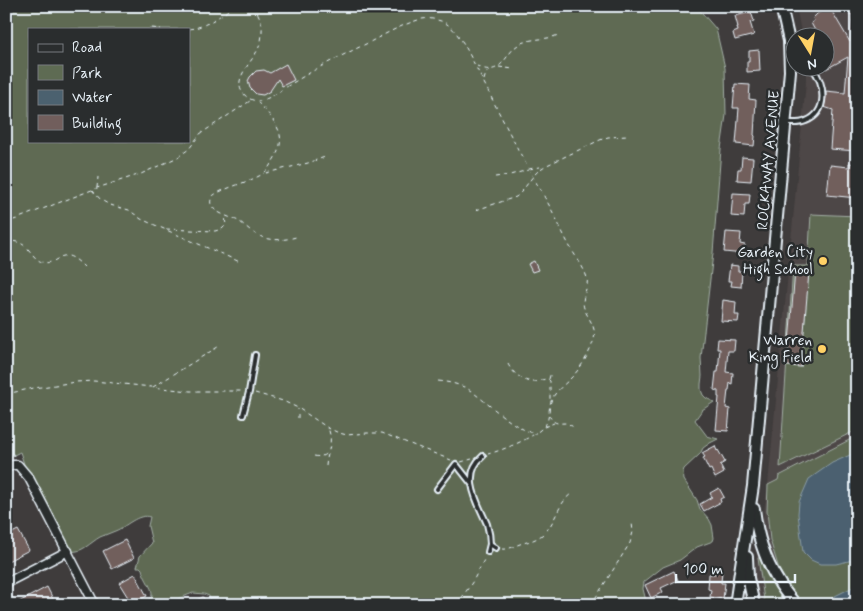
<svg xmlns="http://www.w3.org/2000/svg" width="863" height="611" font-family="Mynerve,sans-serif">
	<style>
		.built { fill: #4e4646 }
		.green { fill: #5e6b53; stroke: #a3aea6; fill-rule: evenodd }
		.water { fill: #4b616f; stroke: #8a9ba6 }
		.building { fill: #715e5c; stroke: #e8f1f8 }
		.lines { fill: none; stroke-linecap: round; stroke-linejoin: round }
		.lane-casing { stroke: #e8f1f8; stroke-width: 8 }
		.street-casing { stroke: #e8f1f8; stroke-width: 11 }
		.secondary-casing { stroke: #e8f1f8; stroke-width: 14 }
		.path { stroke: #e8f1f8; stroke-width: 1; stroke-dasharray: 4 4; stroke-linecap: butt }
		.lane { stroke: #2a2d2e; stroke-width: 4 }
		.street { stroke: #2a2d2e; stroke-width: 8 }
		.secondary { stroke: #2a2d2e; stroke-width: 10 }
		.poi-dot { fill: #ffd166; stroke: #2a2d2e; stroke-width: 2 }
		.labels { text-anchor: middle; stroke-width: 5; stroke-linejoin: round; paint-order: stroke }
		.street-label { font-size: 15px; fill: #e8f1f8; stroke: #2a2d2e }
		.poi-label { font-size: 15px; fill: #e8f1f8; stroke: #2a2d2e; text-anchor: end }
	</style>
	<rect width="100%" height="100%" fill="#3f3c3c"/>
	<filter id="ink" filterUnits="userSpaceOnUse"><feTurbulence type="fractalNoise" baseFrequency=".02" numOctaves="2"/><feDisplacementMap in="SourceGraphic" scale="10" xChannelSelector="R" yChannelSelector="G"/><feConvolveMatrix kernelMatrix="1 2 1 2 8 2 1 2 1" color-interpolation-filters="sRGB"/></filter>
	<g filter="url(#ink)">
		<polygon class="built" points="796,6 857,6 857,440 768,486 767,511 770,540 779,569 795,597 805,605 754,605 751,593 768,485 806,82 806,68 826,68 826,38 802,37"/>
		<g class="green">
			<path d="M6 6H696L716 29 725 68 726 115 721 149 713 253 701 358 702 376 701 384V390L703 395 706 398 714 402 702 410 695 420 707 436 718 439 710 443 703 448 700 454 684 469 683 472 684 480 697 500 700 509 709 519 712 525 714 538 713 541 697 547 680 560 663 567 644 582 643 589 647 605H211L209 596 204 594 193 593 180 598 167 605H135C166 598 146 586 142 569L140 567H137L140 556 152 543 148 526 150 517C138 513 126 527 115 531 110 533 105 535 100 537 91 542 81 554 70 551L51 509 39 493 25 467 20 452 6 459ZM29 29H189V141H29Z"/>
			<polygon points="811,214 857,216 857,430 780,467 793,266 808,266"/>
			<polygon points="857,436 857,605 805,605 795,597 779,569 770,540 767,511 768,485 778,480 779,476"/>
			<polygon points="763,557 774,585 788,605 765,605 763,593 758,558"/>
		</g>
		<g class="water">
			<polygon points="857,452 857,559 836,564 820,564 811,560 803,552 798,514 799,502 809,479 832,463"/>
			<polygon points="857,585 857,605 831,605 830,600 833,597"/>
		</g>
		<g class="building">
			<polygon points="832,6 857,6 857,151 830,149 833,110 824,107 826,97 826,91 845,93 848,57 826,69 826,38 819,38 811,23 814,21 813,18 818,13 830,8 850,42 852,15"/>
			<polygon points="751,12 754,21 750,22 754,35 735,40 733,33 738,31 737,27 738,27 735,16"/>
			<polygon points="759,50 760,71 747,72 747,61 749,61 749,51"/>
			<polygon points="286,64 294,80 282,86 278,79 270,91 263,95 256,94 250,88 248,81 250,77 256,71 264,70 270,73"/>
			<polygon points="735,84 750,85 749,99 756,100 754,135 755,136 754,146 736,144 739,108 733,108"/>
			<polygon points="742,157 753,158 751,181 737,180 738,169 741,169"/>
			<polygon points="849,163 857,164 857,198 827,195 830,165 849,167"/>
			<polygon points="733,193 750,194 749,204 745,204 744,217 731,216"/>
			<polygon points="726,232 741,233 740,244 745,245 744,254 724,252"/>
			<polygon points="534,261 538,270 532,272 528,264"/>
			<polygon points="730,265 738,266 738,271 742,271 741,287 731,286 732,281 728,281"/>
			<polygon points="795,271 809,272 801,367 787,366"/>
			<polygon points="723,300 736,302 735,315 739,315 738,322 721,321"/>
			<polygon points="718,339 735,340 734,351 728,351 726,372 733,373 732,384 730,383 729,390 728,390 726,408 730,409 728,431 716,430 719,397 718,397 718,391 714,390 716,372 718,372 720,349 717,349"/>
			<polygon points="715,446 717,451 718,450 725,462 720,465 724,473 715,478 711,469 709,470 703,458 705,457 702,453"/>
			<polygon points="719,488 724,497 720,499 721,502 704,511 700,504 712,497 710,493"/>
			<polygon points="18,530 29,550 6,562 6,536"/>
			<polygon points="125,540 134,558 112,569 103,551"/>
			<polygon points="715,570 722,571 721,583 725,583 723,599 710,597 711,590 708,589 709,574 715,574"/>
			<polygon points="674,571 678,580 661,588 663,592 651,598 645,585"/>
			<polygon points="135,574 147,596 132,604 119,583"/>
			<polygon points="47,587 56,605 13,605 34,594"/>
			<polygon points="203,597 207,605 186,605"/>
		</g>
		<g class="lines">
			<defs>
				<g id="lane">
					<path d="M786 123C793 123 800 124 806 121 829 112 825 83 812 68"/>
					<polyline points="243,415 249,392 255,355"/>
					<path d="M483 456C460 475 478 503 487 524 489 531 490 537 490 544"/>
					<polyline points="437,489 456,464 471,483"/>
					<polyline points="488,552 490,544 496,548"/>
				</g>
				<g id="street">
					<polyline points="6,468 13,465 18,465 29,478 95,605"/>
					<polyline points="6,583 68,551"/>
				</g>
				<g id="secondary">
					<path d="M754 509C757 533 764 558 777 579 782 588 789 597 796 605"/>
					<polyline points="747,557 748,578 754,605"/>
					<polyline points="735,605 753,486 790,71 789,41 781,6"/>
				</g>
			</defs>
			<use href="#lane" class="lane-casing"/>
			<use href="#street" class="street-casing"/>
			<use href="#secondary" class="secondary-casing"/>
			<g class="path">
				<path d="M254 6C258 14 263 22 262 31 262 37 261 44 258 49 253 61 235 76 241 90 245 98 255 103 263 100 275 96 285 87 296 81 320 66 345 54 370 42 385 34 402 25 418 20 424 18 431 18 437 20 450 22 457 34 464 44 487 88 508 132 532 175 536 183 541 190 545 198 554 213 561 230 569 245 574 255 582 264 586 275 591 286 580 296 584 308 588 319 597 327 594 339 590 353 581 368 571 378 565 384 557 390 553 397 548 405 550 414 547 422 540 436 503 450 488 454"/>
				<polyline points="659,6 663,12"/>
				<polyline points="152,28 161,29"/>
				<path d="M189 29C206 27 220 16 234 6"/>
				<path d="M477 66C505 80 504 48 524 42 535 38 547 40 558 35"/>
				<polyline points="499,67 513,69"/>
				<polyline points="484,80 486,73 491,69"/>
				<path d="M257 102C262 106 266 111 270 116 283 133 284 143 273 161 270 165 268 170 264 173 254 181 216 190 212 197 204 212 233 217 240 222 247 227 253 234 262 237 272 241 286 240 296 237"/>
				<polyline points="529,169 540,167"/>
				<polyline points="266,173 308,163 325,157"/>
				<polyline points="495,177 510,175 528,170"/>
				<polyline points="97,188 98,177"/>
				<polyline points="92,190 101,200 110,205 129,210 141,219 240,262"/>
				<path d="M476 210 516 197C528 187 530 175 545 166L600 140 608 137 628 136"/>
				<polyline points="6,223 97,188 141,174 178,157 189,149 200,134 250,101"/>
				<polyline points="166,229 215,231 222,229 226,225 225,217"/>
				<path d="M6 241C12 241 17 241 22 244 30 248 33 259 42 262 60 267 60 242 84 267"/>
				<path d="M508 364C512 373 525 383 535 382 539 381 543 379 548 379L550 381V401"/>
				<polyline points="549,379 551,372"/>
				<path d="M438 381C448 382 459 384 468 389 484 399 518 433 536 433"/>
				<polyline points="153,387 221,345"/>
				<polyline points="255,393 283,401 298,408 328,428 339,433 347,435 367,433 382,433 451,460"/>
				<polyline points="6,394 34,388 76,382 94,381 190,391 244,391"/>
				<path d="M549 415C554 425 558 423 567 423L575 428"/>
				<polyline points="298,418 298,409"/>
				<polyline points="544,427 554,423"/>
				<polyline points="6,439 14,456"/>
				<path d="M314 456C319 457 322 457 327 453"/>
				<polyline points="461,462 472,459"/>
				<path d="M326 466C327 452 334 442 328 428"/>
				<path d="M502 549C508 550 514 546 520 544 526 542 533 541 539 537 555 528 556 505 571 494"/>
				<polyline points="457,605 473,581 485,558"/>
				<polyline points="591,605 630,543 633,532 632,523"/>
			</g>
			<use href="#lane" class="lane"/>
			<use href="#street" class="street"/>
			<use href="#secondary" class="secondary"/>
		</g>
	</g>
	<g class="poi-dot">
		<circle cx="823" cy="261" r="5"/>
		<circle cx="822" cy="349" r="5"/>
	</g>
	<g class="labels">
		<g class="street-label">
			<text transform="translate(768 160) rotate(-85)" y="5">ROCKAWAY AVENUE</text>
		</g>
		<g class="poi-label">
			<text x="813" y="257">Garden City<tspan x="813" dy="17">High School</tspan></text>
			<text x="812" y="345">Warren<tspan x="812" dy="17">King Field</tspan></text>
		</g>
	</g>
	<rect width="863" height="611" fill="none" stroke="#2a2d2e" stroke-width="25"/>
	<rect x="12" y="12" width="838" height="586" fill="none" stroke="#e8f1f8" stroke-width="2" filter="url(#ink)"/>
	<rect x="28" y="28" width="162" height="115" fill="#2a2d2e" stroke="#767b7f"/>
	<rect x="38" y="44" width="25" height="8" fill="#2a2d2e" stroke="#767b7f"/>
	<text x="72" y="52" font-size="15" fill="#e8f1f8">Road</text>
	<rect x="38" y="65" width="25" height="15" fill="#5e6b53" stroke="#767b7f"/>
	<text x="72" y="78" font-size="15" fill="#e8f1f8">Park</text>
	<rect x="38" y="90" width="25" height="15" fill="#4b616f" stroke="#767b7f"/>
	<text x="72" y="102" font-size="15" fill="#e8f1f8">Water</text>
	<rect x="38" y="115" width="25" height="15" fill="#715e5c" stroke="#767b7f"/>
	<text x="72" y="128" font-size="15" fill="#e8f1f8">Building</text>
	<g transform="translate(810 52) rotate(169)"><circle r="24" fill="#2a2d2e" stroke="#767b7f"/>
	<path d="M0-4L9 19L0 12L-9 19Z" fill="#ffd166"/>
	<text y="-8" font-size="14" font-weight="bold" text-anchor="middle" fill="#e8f1f8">N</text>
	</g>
	<path d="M676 574v8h119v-8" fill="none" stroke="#e8f1f8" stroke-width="2.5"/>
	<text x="683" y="574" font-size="15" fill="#e8f1f8" stroke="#2a2d2e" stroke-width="4" paint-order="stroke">100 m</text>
</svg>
